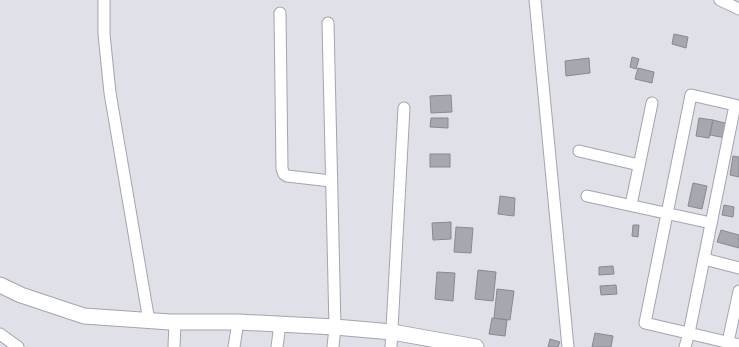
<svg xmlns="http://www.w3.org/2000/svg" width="739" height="347" font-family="Arial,sans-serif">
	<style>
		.building { fill: #a7a7af; stroke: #898991 }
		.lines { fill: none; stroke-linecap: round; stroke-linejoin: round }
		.minor-casing { stroke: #a4a4ac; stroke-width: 13 }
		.secondary-casing { stroke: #a4a4ac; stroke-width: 17 }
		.minor { stroke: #fff; stroke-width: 11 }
		.secondary { stroke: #fff; stroke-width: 15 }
	</style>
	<rect width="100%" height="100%" fill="#e0e0e9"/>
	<g class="building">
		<polygon points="674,34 688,37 686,48 672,44"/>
		<polygon points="632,57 639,59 636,69 630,67"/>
		<polygon points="589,58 590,73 566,76 565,61"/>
		<polygon points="638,68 654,72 652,83 635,79"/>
		<polygon points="451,95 452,112 431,113 430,96"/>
		<polygon points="431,118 448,118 448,128 430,127"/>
		<polygon points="699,118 713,120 709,138 696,136"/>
		<polygon points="713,120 729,124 726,138 710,135"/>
		<rect x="430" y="154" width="20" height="13"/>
		<polygon points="733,156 739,157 739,177 730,175"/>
		<polygon points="693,183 707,186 702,209 688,206"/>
		<polygon points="500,196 515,198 514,216 498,214"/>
		<polygon points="724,205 734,207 733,217 722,215"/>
		<polygon points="451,222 451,239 433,240 432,223"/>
		<polygon points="633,225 639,225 638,237 632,236"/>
		<polygon points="456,227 473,228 471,253 454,252"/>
		<polygon points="721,230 739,235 739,248 717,242"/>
		<polygon points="613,266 614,274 599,275 599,267"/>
		<polygon points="478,270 496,272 493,301 475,299"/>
		<polygon points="437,272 455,273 453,301 435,299"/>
		<polygon points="616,285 617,294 601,295 600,286"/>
		<polygon points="497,289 514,291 510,320 494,318"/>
		<polygon points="492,318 507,320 505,336 489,334"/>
		<polygon points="595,333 613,336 611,347 592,347"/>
		<polygon points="550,339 560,342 558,347 548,347"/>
	</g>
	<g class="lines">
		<defs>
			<g id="minor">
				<polyline points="104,0 104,34 110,93 149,321"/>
				<polyline points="535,0 568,347"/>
				<polyline points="720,0 739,9"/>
				<polyline points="280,13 282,169 284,174 287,176 331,181"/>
				<polyline points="328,23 335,327 333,347"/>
				<polyline points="579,151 639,165"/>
				<polyline points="587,196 711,223"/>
				<polyline points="631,205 652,103"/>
				<polyline points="704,259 739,268"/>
				<polyline points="0,334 18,347"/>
				<polyline points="728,342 739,291"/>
				<polyline points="174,347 175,322"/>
				<polyline points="234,347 238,322"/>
				<polyline points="277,347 280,324"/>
				<polyline points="391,347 404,108"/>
				<polyline points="685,347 689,333 735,105 691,95 645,323 739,345"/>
			</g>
			<polyline id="secondary" points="0,285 21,295 84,316 170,322 238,322 335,327 392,332 476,347"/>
		</defs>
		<use href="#minor" class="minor-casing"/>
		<use href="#secondary" class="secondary-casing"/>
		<use href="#minor" class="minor"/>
		<use href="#secondary" class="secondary"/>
	</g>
</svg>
